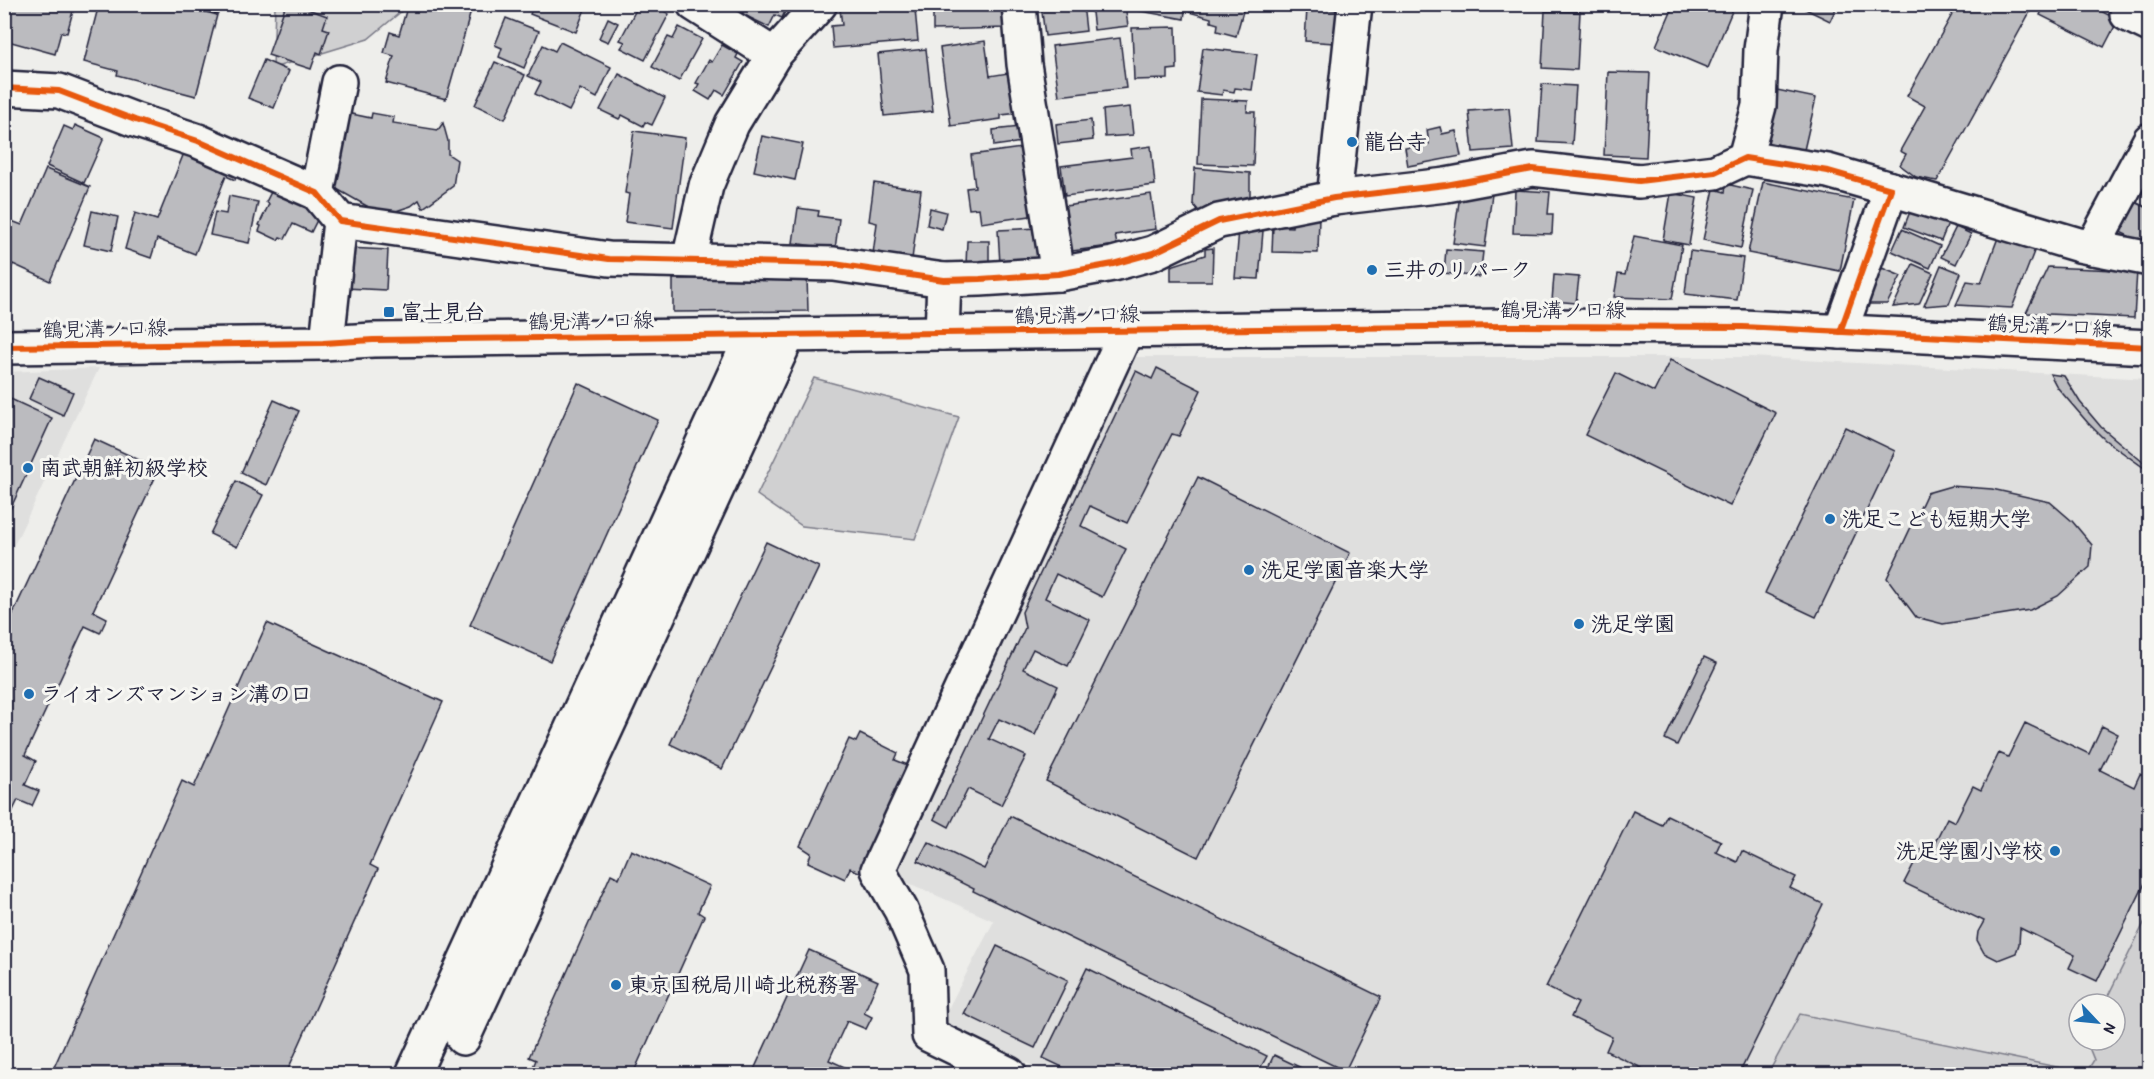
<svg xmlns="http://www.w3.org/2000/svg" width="2154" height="1079" font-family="'Patrick Hand','Klee One',sans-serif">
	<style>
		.built { fill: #dfdfde; fill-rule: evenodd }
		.green { fill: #d0d0d1; stroke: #797986; stroke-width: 1.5 }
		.building { fill: #bbbbbf; stroke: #22223b; stroke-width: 1.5 }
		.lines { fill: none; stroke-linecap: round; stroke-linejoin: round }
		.minor-casing { stroke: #22223b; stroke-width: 38 }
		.major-casing { stroke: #22223b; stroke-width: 38 }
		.minor { stroke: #f6f6f2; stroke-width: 33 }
		.major { stroke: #f6f6f2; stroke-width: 33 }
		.cycleway-casing { stroke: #f6f6f2; stroke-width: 10 }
		.cycleway { stroke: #e8590c; stroke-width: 6 }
		.poi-dot { fill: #1f6fb2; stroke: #f6f6f2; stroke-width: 2 }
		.labels { text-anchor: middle; stroke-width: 6; stroke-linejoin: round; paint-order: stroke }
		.poi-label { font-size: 21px; font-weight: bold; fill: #22223b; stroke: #f6f6f2; text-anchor: start }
		.street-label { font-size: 21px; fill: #22223b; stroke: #f6f6f2 }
	</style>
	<rect width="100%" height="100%" fill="#eeeeeb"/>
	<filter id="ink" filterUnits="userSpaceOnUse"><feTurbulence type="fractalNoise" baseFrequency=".0167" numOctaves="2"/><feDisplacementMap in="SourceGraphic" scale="12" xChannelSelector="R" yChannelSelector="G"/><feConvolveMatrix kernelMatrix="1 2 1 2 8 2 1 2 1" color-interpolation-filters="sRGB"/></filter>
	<g filter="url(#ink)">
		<g class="built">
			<path d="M1136 357H1750L2149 379V1074H1050L941 1022 994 921 895 877 893 868ZM2079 1004H2115V1040H2079Z"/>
			<polygon points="99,368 5,564 5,372"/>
		</g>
		<g class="green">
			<polygon points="275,5 409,5 368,39 273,68"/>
			<polygon points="814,378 959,417 915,539 802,526 757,495"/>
			<polygon points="2149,913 2149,1074 1768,1074 1800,1014 2086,1073 2094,1060 2086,1040 2115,1040 2115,1004 2104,1004"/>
		</g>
		<g class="building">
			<polygon points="4,4 50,4 73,11 67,33 61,32 55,54 4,40"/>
			<polygon points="99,4 175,4 217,15 196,96 117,75 118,71 84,62"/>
			<polygon points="190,4 221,4 218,14 190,7"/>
			<polygon points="286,4 294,4 327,16 323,28 329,30 321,54 317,52 311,69 268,55"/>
			<polygon points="408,4 473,4 446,99 386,83 394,56 384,53 390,32 399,35"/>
			<polygon points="534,4 587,4 576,32 530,14"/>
			<polygon points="639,4 653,4 669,14 645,60 621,48 625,42 620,40"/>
			<polygon points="747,4 796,4 793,10 787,7 782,18 775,15 769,27 742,14"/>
			<polygon points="902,4 902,10 915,9 918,41 833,48 831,26 842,25 840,9"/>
			<polygon points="933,4 996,4 996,10 1005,10 1006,28 933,30"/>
			<polygon points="1041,4 1083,4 1086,31 1045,36"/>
			<polygon points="1091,4 1125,4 1128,26 1094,30"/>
			<polygon points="1131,4 1186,4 1184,19 1130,9"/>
			<polygon points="1191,4 1245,4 1236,36 1217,31 1218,24 1211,22 1211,18 1189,12"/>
			<polygon points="1674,4 1735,4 1708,68 1656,46"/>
			<polygon points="1795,4 1838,4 1830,21"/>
			<polygon points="1958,4 1998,4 2008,10 2011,4 2020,4 2031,10 1937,181 1931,180 1916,177 1900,165 1906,154 1900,151 1925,106 1907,96"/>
			<polygon points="2045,4 2088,4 2118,20 2104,47 2040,15"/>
			<polygon points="1307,8 1337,10 1334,43 1305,41"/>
			<polygon points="1545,11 1580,12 1577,70 1542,68"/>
			<polygon points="506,18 539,31 524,68 499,57 502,48 495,45"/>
			<polygon points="608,18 618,23 608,42 599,38"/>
			<polygon points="679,27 702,39 679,81 652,67 668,37 673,39"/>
			<polygon points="1176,27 1177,69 1168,70 1168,79 1134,80 1132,28"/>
			<polygon points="1120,38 1126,88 1059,96 1052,46"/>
			<polygon points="985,41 990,76 1014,72 1020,113 1001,115 1001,119 951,126 940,48"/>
			<polygon points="560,42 611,67 597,98 580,89 569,111 535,94 541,82 528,76 543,45 555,51"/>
			<polygon points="722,45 738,54 736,58 743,62 724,95 716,90 710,100 695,91 699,84 696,83 709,60 712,62"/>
			<polygon points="1203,48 1257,54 1252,90 1235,88 1234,92 1223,90 1222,95 1197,92"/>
			<polygon points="926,49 933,111 884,116 878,54"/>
			<polygon points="264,60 289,71 274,108 248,98"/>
			<polygon points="495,62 525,75 505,119 475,105"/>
			<polygon points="1608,72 1650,73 1646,157 1604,155"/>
			<polygon points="619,74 665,98 652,125 645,122 643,126 622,115 619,119 600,110"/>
			<polygon points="1542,84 1576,86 1572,144 1538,142"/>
			<polygon points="1777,90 1816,98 1804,150 1766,142"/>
			<polygon points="1201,99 1248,101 1247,112 1255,112 1253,166 1198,164"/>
			<polygon points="1130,107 1133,135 1105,137 1103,110"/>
			<polygon points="1509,108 1513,149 1473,152 1469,111"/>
			<polygon points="347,113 371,118 372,113 394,117 393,123 438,130 443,123 448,141 448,154 457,160 453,186 423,208 419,200 411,206 393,212 372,209 335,188"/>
			<polygon points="1091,120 1093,140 1058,144 1056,124"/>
			<polygon points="75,125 104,138 84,183 47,166 64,126 73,130"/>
			<polygon points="1020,127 1022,142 994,146 993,130"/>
			<polygon points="1440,127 1442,134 1456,131 1461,156 1408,166 1405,148 1429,144 1427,130"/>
			<polygon points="634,131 685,138 673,228 625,222 629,194 625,193"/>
			<polygon points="762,136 803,144 795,180 754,171"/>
			<polygon points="1151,146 1155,185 1065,196 1061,166 1132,157 1131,149"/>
			<polygon points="1028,147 1037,215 981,223 979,208 969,209 966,188 975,187 971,155"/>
			<polygon points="186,148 239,169 235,180 226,176 195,254 157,239 151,258 125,249 135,213 157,220"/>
			<polygon points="1195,168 1250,173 1250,196 1202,215 1193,204"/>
			<polygon points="46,169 90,187 50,281 13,264 7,278 4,276 4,218 22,225"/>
			<polygon points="1763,182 1854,200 1840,271 1748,253"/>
			<polygon points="874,183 921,190 912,259 873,254 877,223 869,221"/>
			<polygon points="1726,184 1753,190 1741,248 1703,240 1714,189 1725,192"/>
			<polygon points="273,188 321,212 311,232 293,224 285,239 280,237 278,240 259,231 261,226 259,225 269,204 266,202"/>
			<polygon points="1515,190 1550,192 1548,214 1553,214 1552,234 1513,233"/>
			<polygon points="1474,192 1492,194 1485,247 1453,243 1460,195 1473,197"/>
			<polygon points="1671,193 1697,198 1689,245 1663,240"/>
			<polygon points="1151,194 1156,229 1115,235 1117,245 1072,251 1065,206"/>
			<polygon points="229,196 258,202 249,243 210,235 215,212 226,214"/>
			<polygon points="2133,201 2150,209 2150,246 2118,231"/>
			<polygon points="1913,204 1950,219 1941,241 1904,227"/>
			<polygon points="798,208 819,211 818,216 839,219 835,249 793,243"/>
			<polygon points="930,208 946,212 942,229 927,225"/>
			<polygon points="92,211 118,217 111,251 84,245"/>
			<polygon points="1293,216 1319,216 1318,253 1272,252 1273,226 1292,227"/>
			<polygon points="1956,227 1971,234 1956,264 1941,257"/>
			<polygon points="1038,228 1039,262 1000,264 998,230"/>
			<polygon points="1239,229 1263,231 1259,279 1235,278"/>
			<polygon points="1902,229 1940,246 1930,268 1892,251"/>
			<polygon points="1999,235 2035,249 2012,308 1956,305 1967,281 1981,283"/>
			<polygon points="1634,236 1682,245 1672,299 1614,297 1618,274 1625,275"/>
			<polygon points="967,241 989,241 989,266 966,265"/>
			<polygon points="347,248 388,250 386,290 345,288"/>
			<polygon points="1213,248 1212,281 1171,281 1171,266 1205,255 1205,249"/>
			<polygon points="1446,249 1483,252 1480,277 1444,273"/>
			<polygon points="1690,251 1743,258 1737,300 1685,294"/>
			<polygon points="1913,264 1933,273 1919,304 1893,307"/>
			<polygon points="1941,265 1961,273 1949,304 1924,306"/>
			<polygon points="2048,267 2137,271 2134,318 2026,313"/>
			<polygon points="1882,268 1901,276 1887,304 1866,304"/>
			<polygon points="1554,275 1579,277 1576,303 1552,301"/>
			<polygon points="807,277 808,311 673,312 673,279"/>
			<polygon points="1670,360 1776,413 1730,506 1585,435 1616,373 1654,392"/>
			<polygon points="1157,368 1201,390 1179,436 1172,434 1127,523 1090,506 1081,526 1126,549 1102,597 1056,574 1045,598 1090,620 1068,666 1033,649 1023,669 1058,686 1035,735 999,719 989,739 1026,756 1001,805 968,789 949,827 934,819 1025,628 1022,612 1136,371 1152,379"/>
			<polygon points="2050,374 2064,376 2080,402 2101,427 2150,468 2150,472 2105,440 2088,423 2057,387"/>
			<polygon points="39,377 73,392 63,415 29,399"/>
			<polygon points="578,383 658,420 550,661 470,625"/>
			<polygon points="4,396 52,418 4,523"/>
			<polygon points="274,400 299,411 266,485 241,473"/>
			<polygon points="1845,427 1895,451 1816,617 1765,593"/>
			<polygon points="94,439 159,469 93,611 107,618 100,633 85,626 25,755 36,761 25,785 39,791 32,806 18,800 4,829 4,633"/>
			<polygon points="1198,477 1350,553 1198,857 1046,781"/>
			<polygon points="236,481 263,495 237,547 210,534"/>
			<polygon points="1951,486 1992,489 2050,502 2072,521 2092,545 2090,567 2058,596 2030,610 1943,624 1916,617 1887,578 1927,493"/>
			<polygon points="766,542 819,567 722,769 670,744"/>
			<polygon points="267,623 443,702 370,865 378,869 286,1074 51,1074 182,781 194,787"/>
			<polygon points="1704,657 1717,663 1677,745 1665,739"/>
			<polygon points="2025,723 2089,754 2102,726 2118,734 2100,770 2134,787 2140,774 2150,779 2150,873 2097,981 2069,968 2075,955 2020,928 2019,944 2016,953 1998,960 1984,953 1977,940 1978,932 1984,921 1904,883 1923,846 1931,850 1947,818 1955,822 1973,786 1981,790 1999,753 2008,757"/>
			<polygon points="860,734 898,753 895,760 910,766 861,873 850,868 845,879 808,862 811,853 800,846 849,739 856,742"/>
			<polygon points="1633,811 1662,825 1667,815 1721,841 1716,852 1737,862 1742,851 1796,877 1790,888 1823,904 1739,1074 1654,1074 1606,1051 1612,1037 1571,1017 1578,1003 1546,987"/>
			<polygon points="1010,816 1381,997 1345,1071 973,891 974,889 918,861 928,842 984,869"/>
			<polygon points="631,850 710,886 698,912 704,916 633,1074 530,1074 536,1060 529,1057 611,874 619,878"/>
			<polygon points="997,946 1068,980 1035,1048 964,1014"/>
			<polygon points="809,950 878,981 864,1013 872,1017 866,1029 847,1021 829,1060 847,1068 844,1074 752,1074"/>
			<polygon points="1087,968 1267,1056 1257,1074 1077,1074 1043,1058"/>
			<polygon points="1274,1055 1314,1074 1265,1074"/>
		</g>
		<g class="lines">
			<defs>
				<g id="minor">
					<polyline points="694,4 774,55"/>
					<polyline points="1019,4 1024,64 1058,274"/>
					<polyline points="2127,14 2150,25"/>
					<polyline points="4,88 59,91 135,120 198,141 317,193 340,221 609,259 834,264 944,280 980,279 1058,274 1113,264 1153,253 1219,221 1334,198 1446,185 1533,169 1639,181 1715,172 1745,158 1828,171 1891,189 1840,332"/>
					<polyline points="1745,158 1759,106 1761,50 1767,4"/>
					<polyline points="1891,189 2079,245 2150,259"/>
					<polyline points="317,193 339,82"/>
					<polyline points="1334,198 1355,4"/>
					<polyline points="2092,248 2150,140"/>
					<polyline points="689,260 706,186 732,124 774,55 820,4"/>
					<polyline points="942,333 944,280"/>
					<polyline points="327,342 340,221"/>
					<polyline points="463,1038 788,335"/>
					<polyline points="413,1074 752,336"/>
					<polyline points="1009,1074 929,1035 927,970 901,910 878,870 1127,330"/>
				</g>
				<polyline id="major" points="4,347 323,343 373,340 1506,326 1743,327 2150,347"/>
			</defs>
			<use href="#minor" class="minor-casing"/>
			<use href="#major" class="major-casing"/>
			<use href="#minor" class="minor"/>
			<use href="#major" class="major"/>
			<defs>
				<g id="cycleway">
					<polyline points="4,88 59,91 135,120 198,141 317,193 340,221 609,259 834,264 944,280 980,279 1058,274 1113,264 1153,253 1219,221 1334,198 1446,185 1533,169 1639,181 1715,172 1745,158 1828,171 1891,189 1840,332"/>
					<polyline points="4,347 323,343 373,340 1506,326 1743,327 2150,347"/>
				</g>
			</defs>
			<use href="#cycleway" class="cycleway-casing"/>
			<use href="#cycleway" class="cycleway"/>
		</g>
	</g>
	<g class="poi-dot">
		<circle cx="1352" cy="142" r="6"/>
		<circle cx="1372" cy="270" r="6"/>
		<rect x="383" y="306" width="12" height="12" rx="3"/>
		<circle cx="28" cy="468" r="6"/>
		<circle cx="1830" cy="519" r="6"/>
		<circle cx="1249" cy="570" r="6"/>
		<circle cx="1579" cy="624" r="6"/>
		<circle cx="29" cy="694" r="6"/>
		<circle cx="2055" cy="851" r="6"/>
		<circle cx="616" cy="985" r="6"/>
	</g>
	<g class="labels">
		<g class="poi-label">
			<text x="1364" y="149">龍台寺</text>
			<text x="1384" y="277">三井のリパーク</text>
			<text x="401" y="319">富士見台</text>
			<text x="40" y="475">南武朝鮮初級学校</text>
			<text x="1842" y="526">洗足こども短期大学</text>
			<text x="1261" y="577">洗足学園音楽大学</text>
			<text x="1591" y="631">洗足学園</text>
			<text x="41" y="701">ライオンズマンション溝の口</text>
			<text x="2043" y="858" text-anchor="end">洗足学園小学校</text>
			<text x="628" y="992">東京国税局川崎北税務署</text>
		</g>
		<g class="street-label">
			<text x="1563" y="317">鶴見溝ノ口線</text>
			<text transform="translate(1077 315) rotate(-1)" y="7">鶴見溝ノ口線</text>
			<text transform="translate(591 321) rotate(-1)" y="7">鶴見溝ノ口線</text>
			<text transform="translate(2050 326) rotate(3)" y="7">鶴見溝ノ口線</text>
			<text transform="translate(105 329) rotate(-1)" y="7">鶴見溝ノ口線</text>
		</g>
	</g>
	<rect width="2154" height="1079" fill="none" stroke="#f6f6f2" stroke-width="24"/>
	<rect x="12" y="12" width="2130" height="1055" fill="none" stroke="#22223b" stroke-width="2" filter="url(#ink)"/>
	<g transform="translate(2097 1022) rotate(116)"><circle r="28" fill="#f6f6f2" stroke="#a1a1a9" stroke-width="1.5"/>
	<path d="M0-4.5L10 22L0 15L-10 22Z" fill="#1f6fb2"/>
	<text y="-9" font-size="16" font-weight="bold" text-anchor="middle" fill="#22223b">N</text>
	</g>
</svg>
